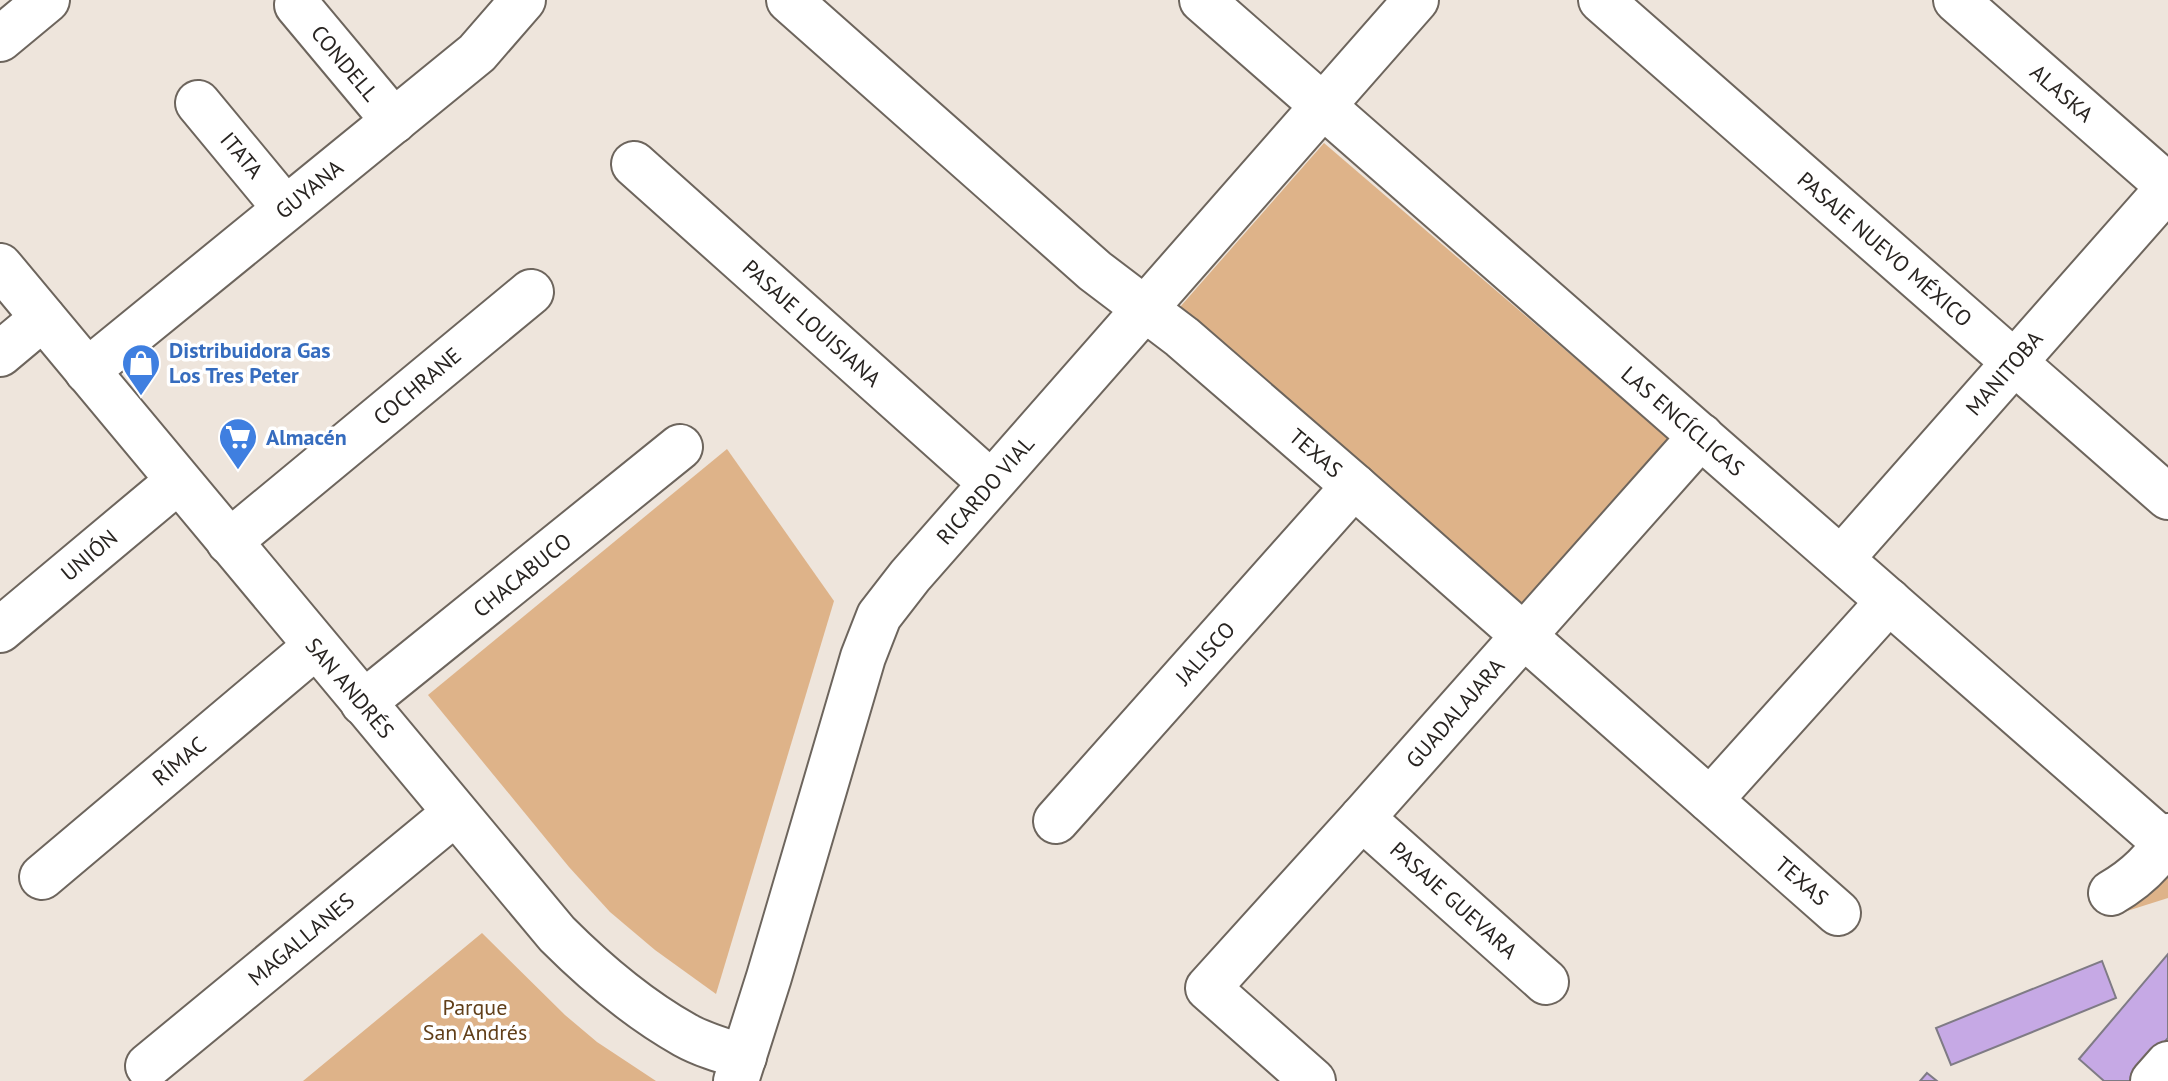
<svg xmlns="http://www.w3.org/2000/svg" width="2168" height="1081" font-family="'PT Sans',sans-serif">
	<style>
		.green { fill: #deb389 }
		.building { fill: #c6a9e5; stroke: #7f7b85; stroke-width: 2 }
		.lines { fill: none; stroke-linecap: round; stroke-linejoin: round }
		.minor-casing { stroke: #6d655d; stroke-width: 48 }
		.minor { stroke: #fff; stroke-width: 44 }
		.labels { text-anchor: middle; stroke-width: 7; stroke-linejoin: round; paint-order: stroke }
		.street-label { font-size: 22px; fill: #282421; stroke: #fff }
		.shop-label { font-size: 22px; font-weight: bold; fill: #366cbe; stroke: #fff; text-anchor: start }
		.park-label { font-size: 22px; fill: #613f19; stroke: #fff }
	</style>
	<rect width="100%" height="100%" fill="#eee5dc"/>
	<g class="green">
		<polygon points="1324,143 1676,445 1520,614 1173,315"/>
		<polygon points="727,449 834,601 716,994 655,950 610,912 569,867 428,695"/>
		<polygon points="2168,838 2168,898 2108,917 2097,889"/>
		<polygon points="482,933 565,1015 597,1042 656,1081 303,1081"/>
	</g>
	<g class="building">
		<polygon points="2168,954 2168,1038 2130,1081 2104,1081 2079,1059"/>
		<polygon points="2102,961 2116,998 1951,1065 1936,1028"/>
		<polygon points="1927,1073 1937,1081 1920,1081"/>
	</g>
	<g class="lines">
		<defs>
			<g id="minor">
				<polyline points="789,0 1095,271 1182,337 1354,486 1838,913"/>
				<polyline points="1202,0 2165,843"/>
				<polyline points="1601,0 2168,497"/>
				<polyline points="1956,0 2168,186"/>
				<polyline points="297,5 394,121"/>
				<polyline points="0,39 47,0"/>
				<polyline points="198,103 285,208"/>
				<polyline points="634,164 991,483"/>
				<path d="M0 266 557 934C596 973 637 1008 685 1035 703 1045 724 1051 744 1057"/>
				<polyline points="0,354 43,318"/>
				<polyline points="87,371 477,53 523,0"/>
				<polyline points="229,542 531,292"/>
				<polyline points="1841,559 2168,188"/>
				<polyline points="0,630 178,481"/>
				<polyline points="363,703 680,447"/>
				<polyline points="1710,800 1889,601"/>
				<polyline points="1362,818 1546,982"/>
				<polyline points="1056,821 1354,486"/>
				<polyline points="42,877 316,646"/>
				<path d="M2111 893C2135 879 2155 862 2168 836"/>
				<polyline points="148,1066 455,813"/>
				<polyline points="736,1081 769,977 863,657 879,616 910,576 1416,0"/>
				<polyline points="1313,1081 1208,988 1362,818 1701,436"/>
				<polyline points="2153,1081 2168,1064"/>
			</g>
		</defs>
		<use href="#minor" class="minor-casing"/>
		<use href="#minor" class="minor"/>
	</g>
	<defs>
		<symbol id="shop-pin" viewBox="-11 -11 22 30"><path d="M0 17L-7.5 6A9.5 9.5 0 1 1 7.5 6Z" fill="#3f7fe0" stroke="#fff"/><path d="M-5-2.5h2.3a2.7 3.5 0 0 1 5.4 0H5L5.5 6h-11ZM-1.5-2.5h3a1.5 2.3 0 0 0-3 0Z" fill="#fff"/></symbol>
		<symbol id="supermarket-pin" viewBox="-11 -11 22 30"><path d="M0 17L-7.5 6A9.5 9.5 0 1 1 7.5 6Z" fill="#3f7fe0" stroke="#fff"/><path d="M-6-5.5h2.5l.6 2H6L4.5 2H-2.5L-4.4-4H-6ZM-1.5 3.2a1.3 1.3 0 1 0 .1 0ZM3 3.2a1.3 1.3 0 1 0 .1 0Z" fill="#fff"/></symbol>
	</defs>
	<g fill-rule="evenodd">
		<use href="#shop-pin" x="119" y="341" width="44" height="60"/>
		<use href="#supermarket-pin" x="216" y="415" width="44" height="60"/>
	</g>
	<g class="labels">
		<g class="street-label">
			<text transform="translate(345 63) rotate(50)" y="8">CONDELL</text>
			<text transform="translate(2062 93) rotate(41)" y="8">ALASKA</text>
			<text transform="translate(242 155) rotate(50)" y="8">ITATA</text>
			<text transform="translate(309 189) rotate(-39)" y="8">GUYANA</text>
			<text transform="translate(1885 249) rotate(41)" y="8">PASAJE NUEVO MÉXICO</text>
			<text transform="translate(812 323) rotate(42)" y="8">PASAJE LOUISIANA</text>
			<text transform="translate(2004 373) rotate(-49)" y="8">MANITOBA</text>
			<text transform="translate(417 386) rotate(-40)" y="8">COCHRANE</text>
			<text transform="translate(1683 421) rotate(41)" y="8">LAS ENCÍCLICAS</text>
			<text transform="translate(1316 453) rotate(41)" y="8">TEXAS</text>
			<text transform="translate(985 490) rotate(-49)" y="8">RICARDO VIAL</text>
			<text transform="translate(89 555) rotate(-40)" y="8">UNIÓN</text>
			<text transform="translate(522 575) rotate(-39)" y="8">CHACABUCO</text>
			<text transform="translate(1205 653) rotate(-48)" y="8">JALISCO</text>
			<text transform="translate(350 688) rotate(50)" y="8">SAN ANDRÉS</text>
			<text transform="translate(1455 713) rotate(-49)" y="8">GUADALAJARA</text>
			<text transform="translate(179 761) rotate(-40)" y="8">RÍMAC</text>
			<text transform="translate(1802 881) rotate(41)" y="8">TEXAS</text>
			<text transform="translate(1454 900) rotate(42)" y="8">PASAJE GUEVARA</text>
			<text transform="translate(301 939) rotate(-40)" y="8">MAGALLANES</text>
		</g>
		<g class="shop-label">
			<text x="169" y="358">Distribuidora Gas<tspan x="169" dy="25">Los Tres Peter</tspan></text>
			<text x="266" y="445">Almacén</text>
		</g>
		<g class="park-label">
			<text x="475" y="1015">Parque<tspan x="475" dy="25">San Andrés</tspan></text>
		</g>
	</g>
</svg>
